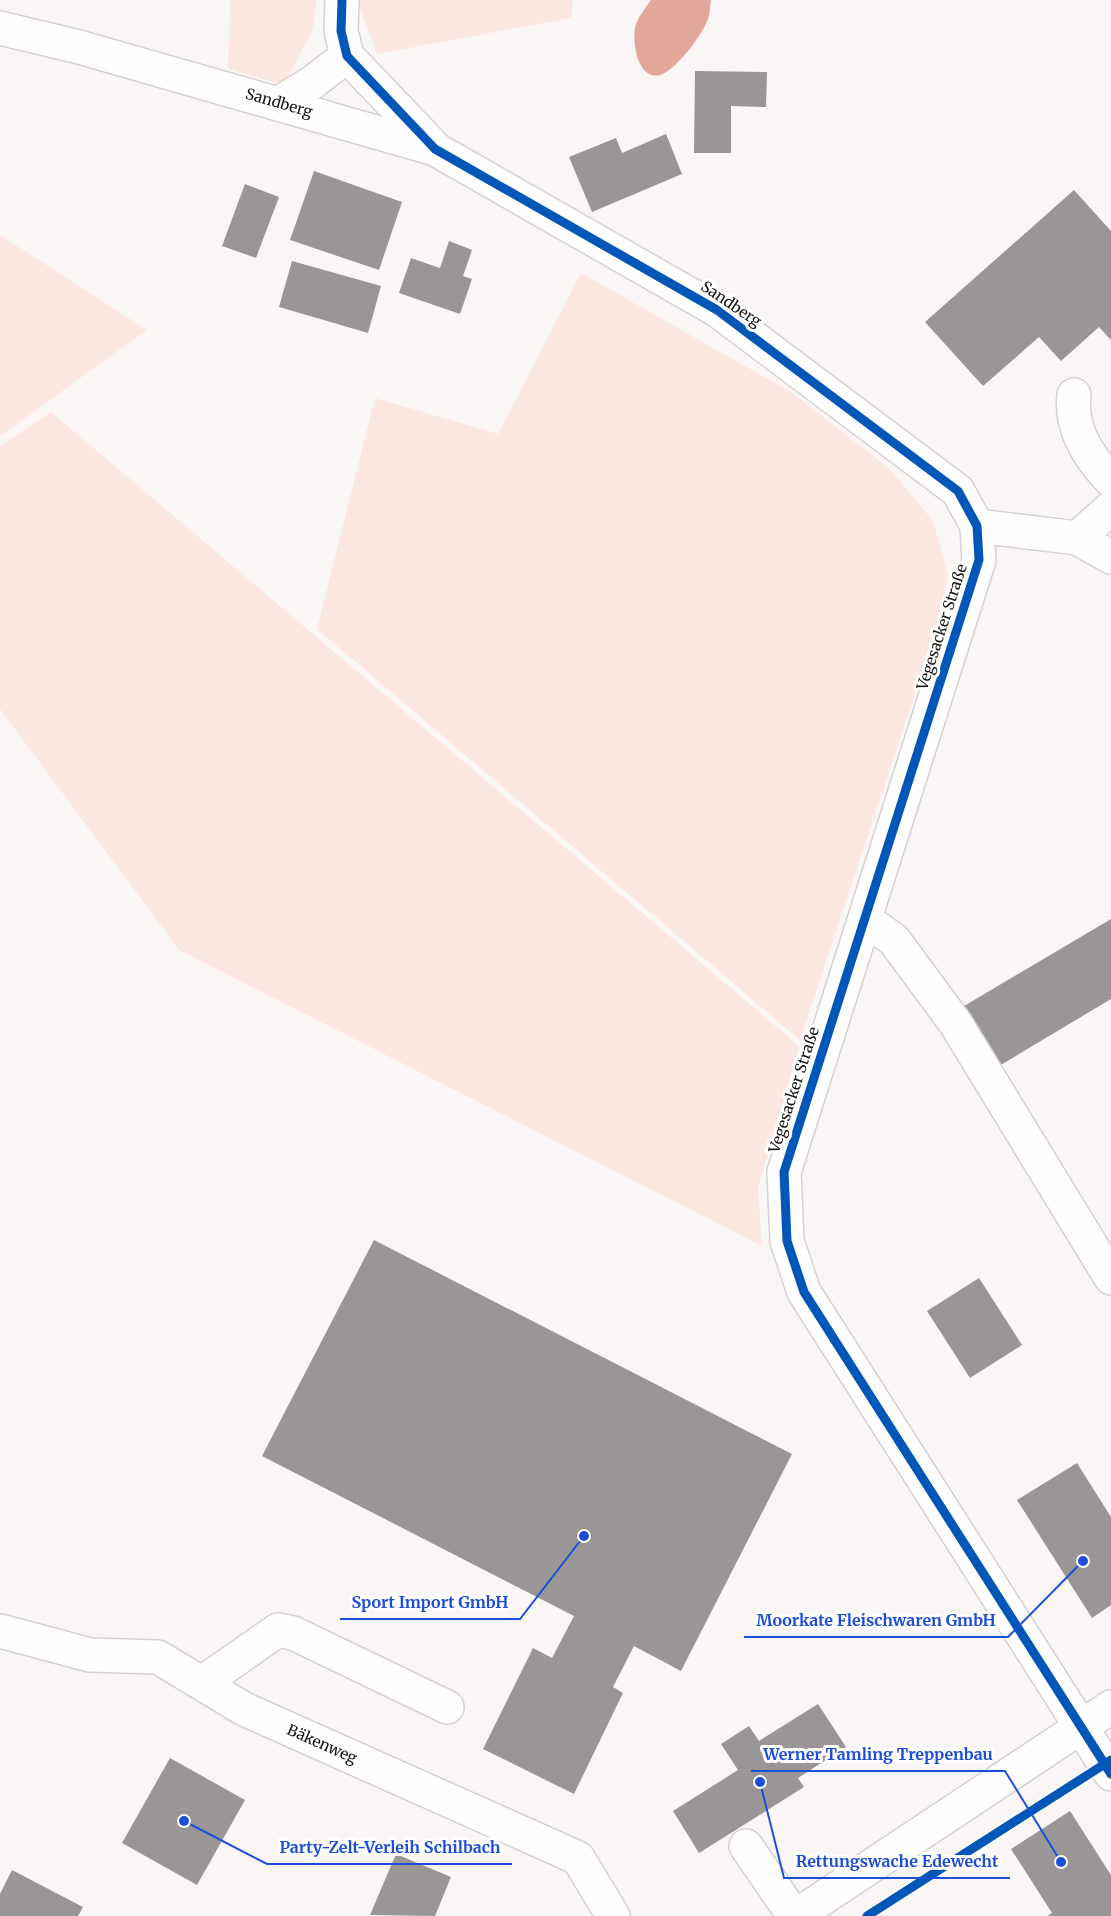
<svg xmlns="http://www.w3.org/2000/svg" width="1111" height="1916" font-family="Merriweather,serif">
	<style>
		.green { fill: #fde7e3 }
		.water { fill: #e2a69a }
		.building { fill: #9a9695 }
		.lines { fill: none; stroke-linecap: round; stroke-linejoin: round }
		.minor-casing { stroke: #d6d1d1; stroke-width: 36 }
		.minor { stroke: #fefefe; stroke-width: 33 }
		.cycleway-casing { stroke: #fff; stroke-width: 13 }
		.cycleway { stroke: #0057b8; stroke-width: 9 }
		.labels { text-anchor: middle; stroke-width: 6; stroke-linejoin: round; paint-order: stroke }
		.street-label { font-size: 15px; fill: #161211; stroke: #fff }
		.leader { fill: none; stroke: #1d4ed8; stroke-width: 2 }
		.callout-dot { fill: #1d4ed8; stroke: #fff; stroke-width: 2 }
		.callout-label { font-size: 16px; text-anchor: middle; font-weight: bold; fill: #1d4ed8; stroke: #fff; stroke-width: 6; stroke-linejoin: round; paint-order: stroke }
	</style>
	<rect width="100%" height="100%" fill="#fbf6f6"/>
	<g class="green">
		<polygon points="230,0 317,0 313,29 284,85 228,69"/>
		<polygon points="357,0 573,0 571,18 377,54"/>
		<polygon points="0,235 147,330 0,436"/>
		<polygon points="581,273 791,392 890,469 933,521 948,575 932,643 800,1040 317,629 375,398 498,434"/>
		<polygon points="51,412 799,1046 758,1187 762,1246 179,950 0,709 0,446"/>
	</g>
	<path class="water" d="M651 0H711C710 6 710 13 708 19 703 34 675 71 660 75 637 81 631 39 636 24 639 16 646 7 651 0Z"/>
	<g class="building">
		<polygon points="695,71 767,72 766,107 731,106 731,153 694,153"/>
		<polygon points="666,134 682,174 592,212 569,157 616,138 622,153"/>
		<polygon points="314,171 402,202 379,270 290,240"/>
		<polygon points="245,184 279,197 256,258 222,246"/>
		<polygon points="1074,190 1111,231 1111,340 1099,327 1061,361 1039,337 983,386 925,322"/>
		<polygon points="449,241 472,250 463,276 472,279 460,314 399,293 411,258 440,268"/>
		<polygon points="292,261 381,286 368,333 279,307"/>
		<polygon points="1111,919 1111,999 999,1066 964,1006"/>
		<polygon points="374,1240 792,1454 681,1671 634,1646 613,1687 623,1693 574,1794 483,1749 533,1648 552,1658 574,1616 262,1456"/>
		<polygon points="979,1278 1022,1345 970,1378 927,1311"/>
		<polygon points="1077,1463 1111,1517 1111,1605 1092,1618 1017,1500"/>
		<polygon points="818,1704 846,1747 798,1778 804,1787 699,1853 673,1811 738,1770 721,1744 749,1726 759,1741"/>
		<polygon points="170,1758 245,1800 197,1885 122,1843"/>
		<polygon points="1070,1811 1111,1875 1111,1916 1047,1916 1052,1913 1011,1849"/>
		<polygon points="396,1854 451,1877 435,1916 370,1915"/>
		<polygon points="12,1870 83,1907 78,1916 0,1916 0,1894"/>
	</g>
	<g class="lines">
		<defs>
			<g id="minor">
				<polyline points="342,0 341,31 347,56 434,147"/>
				<polyline points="0,28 79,47 435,149 717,310 958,491 977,526 979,560 784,1172 787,1241 804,1292 1111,1774"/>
				<polyline points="279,103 313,82 347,56"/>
				<path d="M1074 395C1070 427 1088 457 1111 480"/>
				<polyline points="977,526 1077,538 1111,557"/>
				<polyline points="1077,538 1111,508"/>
				<polyline points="865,919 894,940 956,1024 1111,1278"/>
				<polyline points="0,1631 90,1655 158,1657 244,1709 578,1858 613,1916"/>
				<polyline points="202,1683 278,1630 293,1633 447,1707"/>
				<polyline points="746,1846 794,1916"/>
				<polyline points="796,1916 1111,1707"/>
			</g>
		</defs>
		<use href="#minor" class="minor-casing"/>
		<use href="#minor" class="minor"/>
		<defs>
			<g id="cycleway">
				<polyline points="342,0 341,31 347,56 435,149 717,310 958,491 977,526 979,560 784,1172 787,1241 804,1292 1111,1774"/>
				<polyline points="867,1916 1111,1760"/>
			</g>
		</defs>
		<use href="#cycleway" class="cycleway-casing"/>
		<use href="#cycleway" class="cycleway"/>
	</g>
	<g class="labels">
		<g class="street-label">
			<text transform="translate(279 103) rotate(16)" y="5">Sandberg</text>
			<text transform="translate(731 304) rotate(34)" y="5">Sandberg</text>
			<text transform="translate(942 627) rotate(-72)" y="5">Vegesacker Straße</text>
			<text transform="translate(794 1090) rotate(-72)" y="5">Vegesacker Straße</text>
			<text transform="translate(322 1744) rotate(24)" y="5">Bäkenweg</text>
		</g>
	</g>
	<path class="leader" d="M584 1536L520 1619H340M1083 1561L1008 1637H744M1061 1862L1005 1771H751M184 1821L267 1864H512M760 1782L784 1878H1010"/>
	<g class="callout-dot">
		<circle cx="584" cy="1536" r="6"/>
		<circle cx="1083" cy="1561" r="6"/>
		<circle cx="1061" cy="1862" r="6"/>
		<circle cx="184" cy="1821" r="6"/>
		<circle cx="760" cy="1782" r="6"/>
	</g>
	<g class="callout-label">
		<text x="430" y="1608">Sport Import GmbH</text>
		<text x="876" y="1626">Moorkate Fleischwaren GmbH</text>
		<text x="878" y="1760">Werner Tamling Treppenbau</text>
		<text x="390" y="1853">Party-Zelt-Verleih Schilbach</text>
		<text x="897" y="1867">Rettungswache Edewecht</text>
	</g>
</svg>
